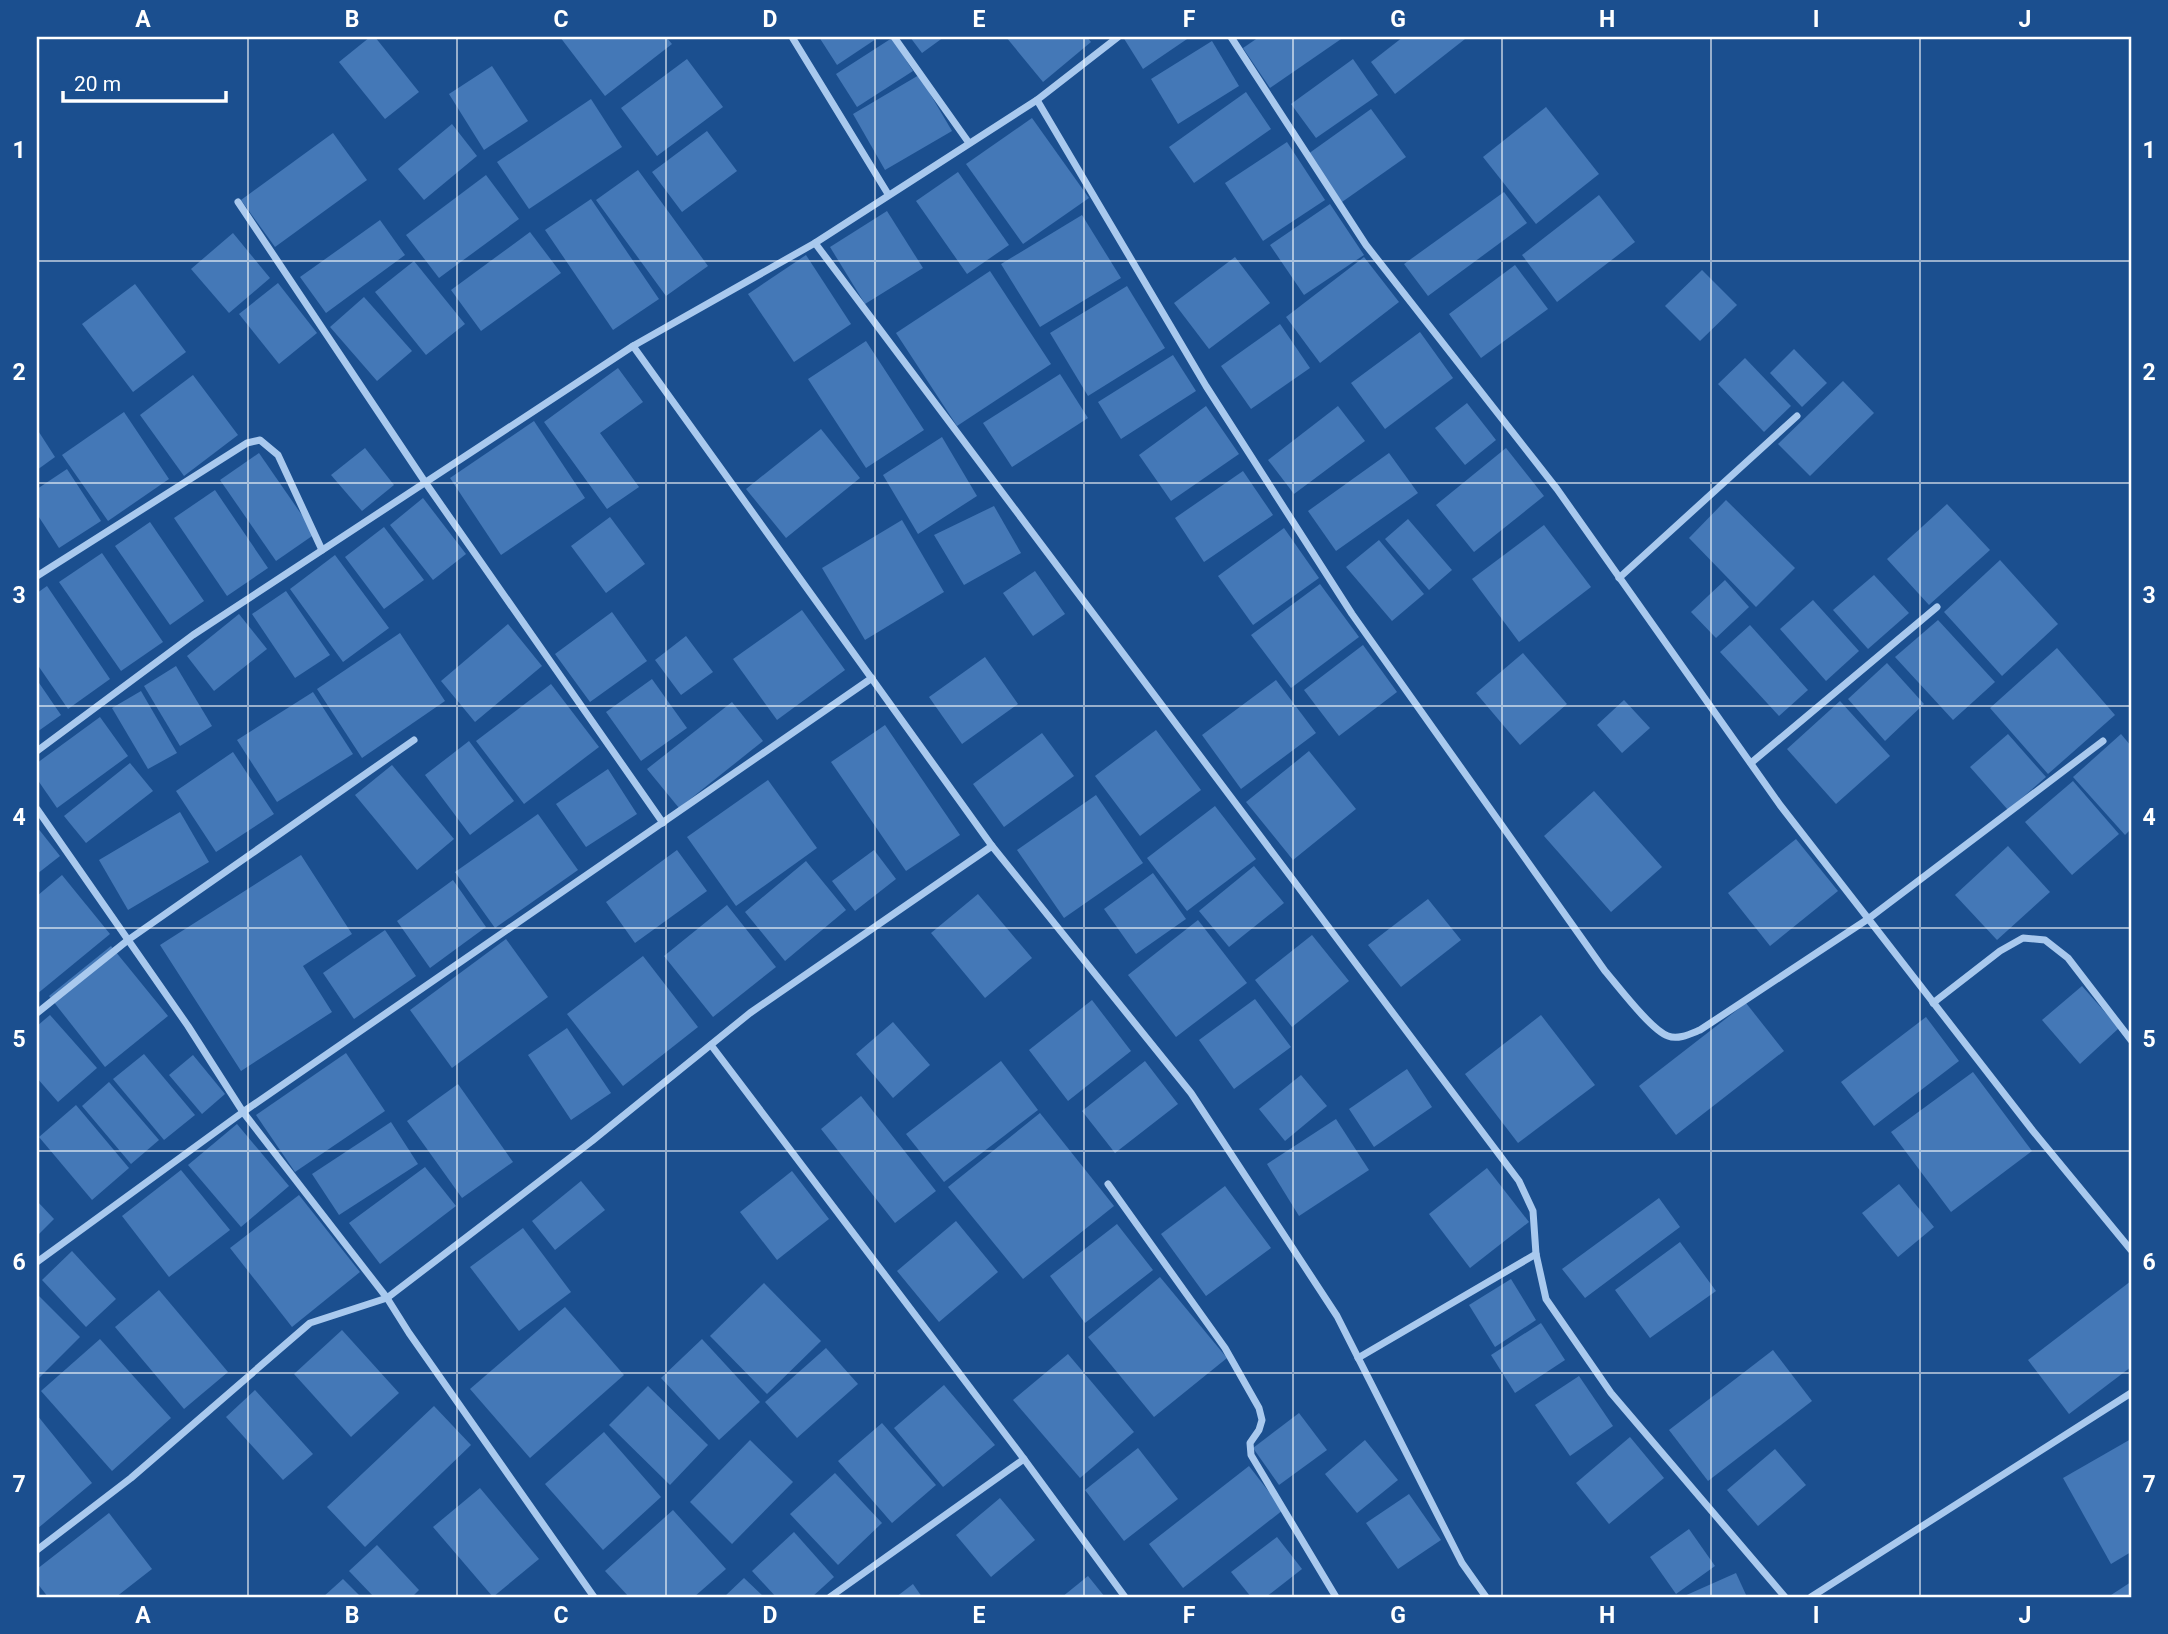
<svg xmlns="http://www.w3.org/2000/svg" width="2168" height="1634" font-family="Roboto,sans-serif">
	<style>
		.building { fill: #4478b7 }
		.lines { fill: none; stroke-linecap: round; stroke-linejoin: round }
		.street { stroke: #a9c9ee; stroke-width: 7 }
		.grid { fill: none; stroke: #fff; stroke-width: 2; stroke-opacity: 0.55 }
		.neatline { fill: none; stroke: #fff; stroke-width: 2.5 }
		.grid-label { font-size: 23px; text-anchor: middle; font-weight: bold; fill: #fff }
	</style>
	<rect width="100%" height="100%" fill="#1b4f8f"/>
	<g class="building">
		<polygon points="370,37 375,37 419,92 385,119 339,62"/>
		<polygon points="560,37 666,37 672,44 605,96"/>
		<polygon points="819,37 879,37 837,65"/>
		<polygon points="910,37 944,37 922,53"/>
		<polygon points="1006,37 1087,37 1091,42 1043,82"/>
		<polygon points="1123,37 1190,37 1143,69"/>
		<polygon points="1259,37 1344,37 1270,88 1243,48"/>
		<polygon points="1403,37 1463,37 1465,39 1395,94 1371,62"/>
		<polygon points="892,38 913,71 857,107 836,74"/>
		<polygon points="1212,41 1239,86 1178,124 1151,79"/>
		<polygon points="687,59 723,107 657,156 621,108"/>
		<polygon points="1353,59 1378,95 1316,138 1291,104"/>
		<polygon points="492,66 528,121 484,150 449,94"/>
		<polygon points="919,75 952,131 885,170 853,114"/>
		<polygon points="1246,92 1271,129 1194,183 1169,147"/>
		<polygon points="591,99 622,147 529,209 497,162"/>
		<polygon points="1546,107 1599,174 1536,224 1483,157"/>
		<polygon points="1371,109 1406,157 1342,202 1308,154"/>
		<polygon points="1032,118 1089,198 1023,244 966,164"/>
		<polygon points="452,124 477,156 424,200 398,169"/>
		<polygon points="707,131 737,171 682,212 652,172"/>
		<polygon points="333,133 367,180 275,247 241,200"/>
		<polygon points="1287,142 1325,200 1263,241 1225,183"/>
		<polygon points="638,170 708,266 666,296 596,200"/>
		<polygon points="958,172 1009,245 967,274 916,201"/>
		<polygon points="486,175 519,219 439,278 406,235"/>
		<polygon points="1504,192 1527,223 1428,296 1404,264"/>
		<polygon points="1599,195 1635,242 1557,302 1522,255"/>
		<polygon points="591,199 659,299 613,330 545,230"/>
		<polygon points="1330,204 1364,255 1304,295 1270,245"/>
		<polygon points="887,211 923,268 865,304 830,247"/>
		<polygon points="1082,215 1121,278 1040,327 1001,264"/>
		<polygon points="380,220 405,255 326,313 300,277"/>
		<polygon points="530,232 561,273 481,331 451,290"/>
		<polygon points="233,233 270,278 229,313 191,269"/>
		<polygon points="806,255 851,324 794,362 748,294"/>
		<polygon points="1235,257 1270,303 1209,349 1174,303"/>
		<polygon points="1364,257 1399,302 1320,363 1286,317"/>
		<polygon points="414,261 465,324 426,355 375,292"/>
		<polygon points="1515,265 1548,309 1481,358 1449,314"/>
		<polygon points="1702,270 1737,305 1700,341 1665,306"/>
		<polygon points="990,271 1051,364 957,426 896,333"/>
		<polygon points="278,283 317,333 279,364 239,314"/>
		<polygon points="135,284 186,352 133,392 82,324"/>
		<polygon points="1127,286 1165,348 1088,396 1050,333"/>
		<polygon points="364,297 412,351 377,381 330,327"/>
		<polygon points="1280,324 1310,368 1251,409 1221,366"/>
		<polygon points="1420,332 1453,378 1385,429 1351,383"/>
		<polygon points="866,341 924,430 866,468 808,379"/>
		<polygon points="1794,349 1827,383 1802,407 1770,373"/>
		<polygon points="1173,355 1196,391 1121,439 1098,402"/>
		<polygon points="1745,358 1791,406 1764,432 1718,384"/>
		<polygon points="618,368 643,402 600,433 639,487 607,509 544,422"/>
		<polygon points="1060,374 1088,418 1012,467 983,423"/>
		<polygon points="193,375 238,435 184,476 140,415"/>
		<polygon points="1843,381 1874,413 1810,476 1778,444"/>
		<polygon points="1467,403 1496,440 1465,465 1435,428"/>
		<polygon points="1206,406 1239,454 1171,501 1139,455"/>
		<polygon points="1338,406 1365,441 1294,494 1268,460"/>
		<polygon points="124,412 169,479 108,521 62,455"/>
		<polygon points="534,421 585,498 501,555 450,478"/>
		<polygon points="37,429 55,457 37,470"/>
		<polygon points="821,429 860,478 786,538 746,489"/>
		<polygon points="942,437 977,496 918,534 883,475"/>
		<polygon points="365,448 394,485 362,511 331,475"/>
		<polygon points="1506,448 1544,496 1474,552 1436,505"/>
		<polygon points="259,453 315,534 276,561 220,480"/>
		<polygon points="1389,453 1418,493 1336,551 1308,511"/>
		<polygon points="67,469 101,521 59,548 37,514 37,489"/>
		<polygon points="1243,471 1273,515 1204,562 1175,518"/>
		<polygon points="215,490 268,568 227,596 174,518"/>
		<polygon points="423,498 466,554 433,580 390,525"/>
		<polygon points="1726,500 1795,568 1756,607 1689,538"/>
		<polygon points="1947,504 1990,550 1929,605 1887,559"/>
		<polygon points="994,506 1021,553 964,585 934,535"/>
		<polygon points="610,517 645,564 606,593 571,546"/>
		<polygon points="1408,519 1452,570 1429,590 1385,539"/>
		<polygon points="902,520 944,592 865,640 822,568"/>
		<polygon points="150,522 204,601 170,625 115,546"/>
		<polygon points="1544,525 1591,587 1519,642 1472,579"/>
		<polygon points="384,527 424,580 384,609 345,557"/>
		<polygon points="1284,528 1319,578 1253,625 1218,576"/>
		<polygon points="1379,540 1424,594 1392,621 1346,567"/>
		<polygon points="102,553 163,642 121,671 59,582"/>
		<polygon points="335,555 389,628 343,662 290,589"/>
		<polygon points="2000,560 2058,624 2002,676 1944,612"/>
		<polygon points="1035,571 1065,614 1033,636 1003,593"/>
		<polygon points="1874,575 1909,613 1868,649 1833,610"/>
		<polygon points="1725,580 1749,607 1716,638 1691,612"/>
		<polygon points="1320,584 1359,637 1291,688 1251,635"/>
		<polygon points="47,586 110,679 68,709 37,664 37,593"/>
		<polygon points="286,591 330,655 295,678 252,614"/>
		<polygon points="1813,600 1859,651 1826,681 1780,629"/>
		<polygon points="802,610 845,670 777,720 733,659"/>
		<polygon points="612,612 647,661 590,702 555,654"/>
		<polygon points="239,614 267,649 214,691 187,656"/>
		<polygon points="1938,620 1995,682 1953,720 1895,657"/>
		<polygon points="508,624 542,666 475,722 441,681"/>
		<polygon points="1750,625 1808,690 1779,716 1720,652"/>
		<polygon points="400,633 445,701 362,758 317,689"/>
		<polygon points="686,636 713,672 681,695 655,660"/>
		<polygon points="1363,645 1397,692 1339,736 1304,690"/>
		<polygon points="2057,648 2115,715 2048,774 1990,708"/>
		<polygon points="1523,653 1567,704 1520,745 1476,693"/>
		<polygon points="985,657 1018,704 962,744 929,697"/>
		<polygon points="1887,663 1924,704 1885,741 1848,699"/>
		<polygon points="176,666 212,726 180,746 144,686"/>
		<polygon points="652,679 687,728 641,761 606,712"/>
		<polygon points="37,680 61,715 37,732"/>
		<polygon points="1276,680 1316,733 1241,789 1202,735"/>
		<polygon points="551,684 599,747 524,804 476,741"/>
		<polygon points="141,691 177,753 148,769 112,708"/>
		<polygon points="313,692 353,754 277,802 237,740"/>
		<polygon points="1624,700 1650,728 1622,753 1597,725"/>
		<polygon points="1840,701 1890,756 1836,804 1787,749"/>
		<polygon points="732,702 763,741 679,808 647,769"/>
		<polygon points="100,717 128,756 57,808 37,779 37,763"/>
		<polygon points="885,725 960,835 906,871 831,762"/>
		<polygon points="1156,730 1201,790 1140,836 1095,776"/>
		<polygon points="1042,733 1074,776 1004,827 973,784"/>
		<polygon points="2008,734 2046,777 2008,810 1970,767"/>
		<polygon points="2121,734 2131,746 2131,829 2125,835 2073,777"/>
		<polygon points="469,741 514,801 470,835 425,775"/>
		<polygon points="1309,751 1356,809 1293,860 1246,802"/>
		<polygon points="233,752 274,814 216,852 176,791"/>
		<polygon points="130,763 153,791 86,843 64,816"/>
		<polygon points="392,765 454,839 417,870 355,795"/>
		<polygon points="608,769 637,814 586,847 556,804"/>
		<polygon points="768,780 817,848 736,906 687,837"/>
		<polygon points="2073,781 2119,834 2072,875 2025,822"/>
		<polygon points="1594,791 1662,867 1611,912 1544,836"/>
		<polygon points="1096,795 1143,863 1064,918 1017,850"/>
		<polygon points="1215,806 1256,859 1187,911 1147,858"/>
		<polygon points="180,812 209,862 128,910 99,860"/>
		<polygon points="538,814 578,870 495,928 455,872"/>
		<polygon points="37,827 60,856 37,874"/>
		<polygon points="1796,839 1838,891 1770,946 1728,893"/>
		<polygon points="2008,846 2050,892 1997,940 1955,895"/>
		<polygon points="677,850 707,891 635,943 606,902"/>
		<polygon points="874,850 896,879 855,911 832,881"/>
		<polygon points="301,855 352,934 303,966 332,1012 241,1071 160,945"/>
		<polygon points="806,861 846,910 785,961 745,912"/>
		<polygon points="1254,866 1284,903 1229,947 1199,911"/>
		<polygon points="1153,873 1186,919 1136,954 1104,909"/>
		<polygon points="62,875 110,934 37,994 37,896"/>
		<polygon points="453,880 486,927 430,968 397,921"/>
		<polygon points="978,894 1032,958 985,998 931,933"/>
		<polygon points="1428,899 1461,940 1401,987 1368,945"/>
		<polygon points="727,905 776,967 713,1017 664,956"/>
		<polygon points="1198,920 1247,983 1176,1037 1128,975"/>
		<polygon points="385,930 416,976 354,1019 323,973"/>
		<polygon points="1312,935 1349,981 1292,1027 1255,980"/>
		<polygon points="506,939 548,997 452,1068 410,1010"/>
		<polygon points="111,946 168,1016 105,1067 49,996"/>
		<polygon points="643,956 698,1027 623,1086 567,1014"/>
		<polygon points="2082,986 2119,1028 2080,1064 2042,1020"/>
		<polygon points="1255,999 1291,1047 1234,1089 1199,1040"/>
		<polygon points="1092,1000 1131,1051 1068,1101 1029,1050"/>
		<polygon points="1746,1003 1784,1051 1676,1135 1639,1086"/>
		<polygon points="50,1015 97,1068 58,1102 37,1078 37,1026"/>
		<polygon points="1541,1015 1595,1085 1518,1143 1465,1074"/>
		<polygon points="1926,1017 1959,1061 1874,1126 1841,1082"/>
		<polygon points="893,1022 930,1065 893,1098 856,1054"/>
		<polygon points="567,1028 611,1093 571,1120 528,1055"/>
		<polygon points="346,1053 385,1111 295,1172 256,1115"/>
		<polygon points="144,1054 195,1115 164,1140 113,1079"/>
		<polygon points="193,1055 225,1094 202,1114 169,1075"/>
		<polygon points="1001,1061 1038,1110 944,1182 906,1134"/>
		<polygon points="1145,1061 1178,1104 1115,1153 1082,1111"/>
		<polygon points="1407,1069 1432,1107 1374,1147 1349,1109"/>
		<polygon points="1973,1072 2032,1151 1951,1212 1891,1132"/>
		<polygon points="1301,1075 1327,1106 1285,1141 1259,1109"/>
		<polygon points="109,1082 159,1140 131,1164 82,1106"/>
		<polygon points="458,1084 513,1162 462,1198 407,1121"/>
		<polygon points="861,1096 936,1191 895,1223 821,1129"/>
		<polygon points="76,1105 129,1168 92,1200 39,1137"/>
		<polygon points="1040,1113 1114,1206 1023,1279 948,1187"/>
		<polygon points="1336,1119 1369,1170 1299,1216 1267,1164"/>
		<polygon points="391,1122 418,1164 339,1215 312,1174"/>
		<polygon points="237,1124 289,1186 241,1227 188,1165"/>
		<polygon points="425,1167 456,1206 380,1264 349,1223"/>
		<polygon points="1487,1168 1529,1222 1470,1268 1429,1214"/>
		<polygon points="181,1170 230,1230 169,1277 122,1216"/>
		<polygon points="792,1171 829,1219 777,1260 740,1212"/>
		<polygon points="581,1181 605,1210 555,1250 532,1221"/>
		<polygon points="1899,1184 1934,1227 1898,1257 1862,1213"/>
		<polygon points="1225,1186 1271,1248 1206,1296 1161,1234"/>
		<polygon points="299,1195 360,1272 292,1327 230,1248"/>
		<polygon points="1659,1198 1680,1227 1585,1298 1562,1269"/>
		<polygon points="37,1201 54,1219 37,1236"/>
		<polygon points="956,1221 998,1272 939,1322 897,1271"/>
		<polygon points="1117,1224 1153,1270 1085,1323 1050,1276"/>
		<polygon points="523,1228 571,1292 519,1331 470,1267"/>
		<polygon points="1680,1242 1716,1291 1650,1338 1615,1290"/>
		<polygon points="72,1251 116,1299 86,1327 42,1280"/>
		<polygon points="1160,1277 1227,1358 1154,1417 1088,1337"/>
		<polygon points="1511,1279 1536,1320 1495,1347 1469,1305"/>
		<polygon points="2131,1281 2131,1367 2069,1414 2028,1360"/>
		<polygon points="764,1283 821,1341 767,1394 710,1336"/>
		<polygon points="159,1290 228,1372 184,1409 115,1327"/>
		<polygon points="37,1294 80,1337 37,1380"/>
		<polygon points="565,1307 624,1375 530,1458 470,1389"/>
		<polygon points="1541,1323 1565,1360 1515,1393 1491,1355"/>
		<polygon points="342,1330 399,1393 351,1437 294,1374"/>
		<polygon points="100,1339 171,1418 112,1471 41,1391"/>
		<polygon points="702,1339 760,1402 719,1440 661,1378"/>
		<polygon points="826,1348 858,1384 797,1438 765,1402"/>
		<polygon points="1773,1350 1812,1401 1708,1481 1669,1430"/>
		<polygon points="1068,1354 1134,1432 1080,1478 1013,1400"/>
		<polygon points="1579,1376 1613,1426 1570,1456 1535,1405"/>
		<polygon points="944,1385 995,1445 943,1487 894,1428"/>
		<polygon points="648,1386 708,1445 670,1485 609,1425"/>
		<polygon points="255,1390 313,1454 283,1480 226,1417"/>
		<polygon points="434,1406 471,1445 365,1547 327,1507"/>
		<polygon points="1299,1413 1327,1450 1279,1485 1253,1448"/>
		<polygon points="37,1415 92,1483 37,1529"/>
		<polygon points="882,1423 936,1485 892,1523 838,1461"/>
		<polygon points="604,1432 661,1497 603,1550 545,1484"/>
		<polygon points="1630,1437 1664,1478 1609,1524 1576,1483"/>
		<polygon points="2131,1439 2131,1552 2111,1564 2063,1478"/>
		<polygon points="750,1440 793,1482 732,1544 690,1502"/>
		<polygon points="1365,1440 1398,1480 1357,1513 1325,1474"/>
		<polygon points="1138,1448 1178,1499 1124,1541 1085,1490"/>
		<polygon points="1775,1449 1806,1485 1758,1526 1727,1490"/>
		<polygon points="1249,1466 1283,1510 1183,1588 1149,1544"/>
		<polygon points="835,1473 882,1523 838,1565 790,1514"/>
		<polygon points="480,1488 539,1559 493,1597 433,1527"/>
		<polygon points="1409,1494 1441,1540 1398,1569 1366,1523"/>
		<polygon points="1000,1498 1035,1540 991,1577 956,1535"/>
		<polygon points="673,1510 726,1569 694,1597 629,1597 605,1571"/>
		<polygon points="109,1513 152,1569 116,1597 48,1597 37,1583 37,1569"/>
		<polygon points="1689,1529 1715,1566 1676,1594 1650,1557"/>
		<polygon points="794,1532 834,1577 812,1597 776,1597 752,1571"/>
		<polygon points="1277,1537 1302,1569 1266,1597 1251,1597 1231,1572"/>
		<polygon points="377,1545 419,1590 412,1597 374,1597 349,1571"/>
		<polygon points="1736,1573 1747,1597 1682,1597"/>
		<polygon points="1088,1576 1105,1597 1062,1597"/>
		<polygon points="744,1578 764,1597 724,1597"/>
		<polygon points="343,1579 361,1597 323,1597"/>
		<polygon points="2131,1582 2131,1597 2108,1597"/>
		<polygon points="913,1584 922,1597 896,1597"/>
	</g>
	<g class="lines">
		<g class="street">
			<polyline points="792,37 888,194"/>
			<polyline points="894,37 969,143"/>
			<polyline points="1231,37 1366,245 1557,489 1780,805 2033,1131 2131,1250"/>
			<path d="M1037 100 1206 386 1352 614 1605 971C1618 986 1651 1030 1668 1036 1678 1040 1690 1034 1700 1030L1868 919 2103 741"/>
			<polyline points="238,202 425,482 663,823"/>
			<polyline points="815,243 1519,1181 1533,1211 1536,1254 1546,1299 1611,1393 1785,1597"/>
			<polyline points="633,346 992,846"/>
			<polyline points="37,576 247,443 260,440 278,455 322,550"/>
			<polyline points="1619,578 1797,416"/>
			<polyline points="37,751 193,635 633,346 815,243 1037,100 1118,37"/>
			<polyline points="1751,763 1937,607"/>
			<polyline points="37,809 188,1026 243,1112 387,1298 409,1333 594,1597"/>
			<polyline points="1933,1003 2000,951 2023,938 2045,940 2068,958 2131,1040"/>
			<polyline points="37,1013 128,940 414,740"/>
			<polyline points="711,1045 1024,1459 1125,1597"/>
			<polyline points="1108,1184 1225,1348 1259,1408 1262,1420 1259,1430 1250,1443 1251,1455 1336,1597"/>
			<polyline points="37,1262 243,1112 872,678"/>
			<polyline points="1358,1358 1536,1254"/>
			<polyline points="37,1550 131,1478 310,1323 387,1298 592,1141 750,1013 992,846 1191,1093 1337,1316 1462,1563 1486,1597"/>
			<polyline points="830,1597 1024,1459"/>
			<polyline points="1811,1597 2131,1393"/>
		</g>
	</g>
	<path class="grid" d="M248 37V1597M457 37V1597M666 37V1597M875 37V1597M1084 37V1597M1293 37V1597M1502 37V1597M1711 37V1597M1920 37V1597M37 261H2131M37 483H2131M37 706H2131M37 928H2131M37 1151H2131M37 1373H2131"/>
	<rect width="2168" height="1634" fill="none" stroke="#1b4f8f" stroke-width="77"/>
	<path d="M63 91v10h163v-10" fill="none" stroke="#ffffff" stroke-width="3.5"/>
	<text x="74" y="91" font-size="21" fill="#ffffff" stroke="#1b4f8f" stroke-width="5" paint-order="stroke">20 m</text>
	<rect x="38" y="38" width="2092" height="1558" class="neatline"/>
	<g class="grid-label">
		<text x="143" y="27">A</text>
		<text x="352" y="27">B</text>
		<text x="561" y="27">C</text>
		<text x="770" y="27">D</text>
		<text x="979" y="27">E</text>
		<text x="1189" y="27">F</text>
		<text x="1398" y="27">G</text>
		<text x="1607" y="27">H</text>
		<text x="1816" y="27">I</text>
		<text x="2025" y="27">J</text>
		<text x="19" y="158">1</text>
		<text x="2149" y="158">1</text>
		<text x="19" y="380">2</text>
		<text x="2149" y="380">2</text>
		<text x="19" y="603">3</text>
		<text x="2149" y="603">3</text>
		<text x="19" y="825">4</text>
		<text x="2149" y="825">4</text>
		<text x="19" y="1047">5</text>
		<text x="2149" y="1047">5</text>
		<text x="19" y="1270">6</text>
		<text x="2149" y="1270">6</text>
		<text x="19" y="1492">7</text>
		<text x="2149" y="1492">7</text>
		<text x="143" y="1623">A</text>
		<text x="352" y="1623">B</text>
		<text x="561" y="1623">C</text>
		<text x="770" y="1623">D</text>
		<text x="979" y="1623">E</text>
		<text x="1189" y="1623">F</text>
		<text x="1398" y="1623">G</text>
		<text x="1607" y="1623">H</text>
		<text x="1816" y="1623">I</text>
		<text x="2025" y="1623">J</text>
	</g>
</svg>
